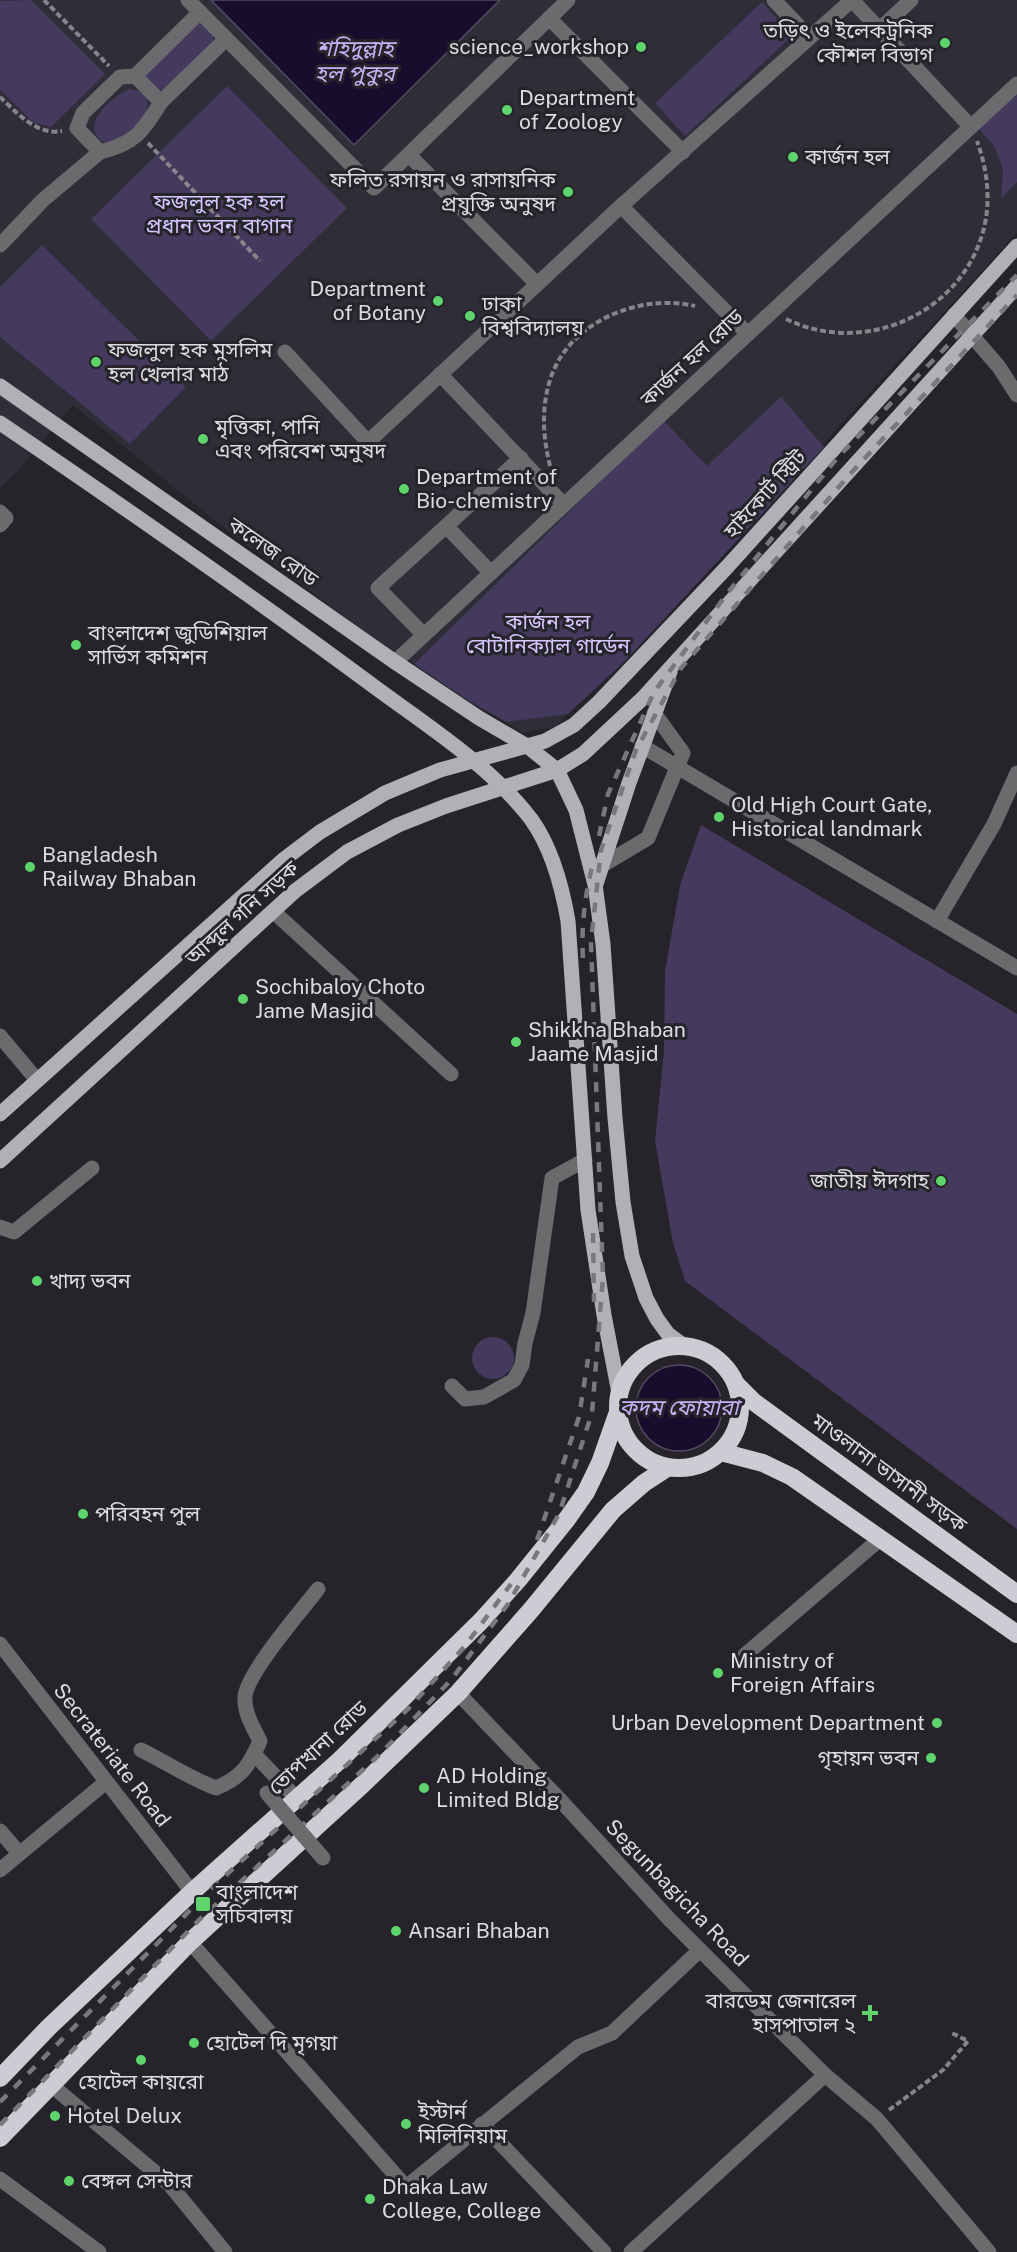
<svg xmlns="http://www.w3.org/2000/svg" width="1017" height="2252" font-family="'Public Sans','Noto Sans Bengali',sans-serif">
	<style>
		.built { fill: #2f2d37 }
		.green { fill: #443a5e }
		.water { fill: #180d2d; stroke: #534b62; stroke-width: 1.5 }
		.lines { fill: none; stroke-linecap: round; stroke-linejoin: round }
		.path { stroke: #87858a; stroke-width: 4; stroke-dasharray: 6 3; stroke-linecap: butt }
		.minor { stroke: #6b6a6d; stroke-width: 15 }
		.major { stroke: #b1b0b6; stroke-width: 15 }
		.highway { stroke: #cdcbd3; stroke-width: 18 }
		.rail { stroke: #7a787d; stroke-width: 4.5; stroke-dasharray: 10 10; stroke-linecap: butt }
		.minor-bridge { stroke: #6b6a6d; stroke-width: 15 }
		.poi-dot { fill: #5ed56c; stroke: #26242a; stroke-width: 2 }
		.labels { text-anchor: middle; stroke-width: 6; stroke-linejoin: round; paint-order: stroke }
		.poi-label { font-size: 21px; fill: #dcdbdf; stroke: #26242a; text-anchor: start }
		.park-label { font-size: 21px; fill: #d4c7fd; stroke: #26242a }
		.street-label { font-size: 21px; fill: #dcdbdf; stroke: #26242a }
		.water-label { font-size: 22px; font-style: italic; fill: #c3b2f4; stroke: #26242a }
	</style>
	<rect width="100%" height="100%" fill="#26242a"/>
	<polygon class="built" points="0,0 1017,0 1017,233 863,400 710,569 556,726 523,733 381,643 219,524 73,405 17,472 0,488"/>
	<g class="green">
		<polygon points="31,0 105,74 51,127 34,123 0,90 0,1"/>
		<polygon points="762,2 792,36 685,136 655,103"/>
		<path d="M200 23C211 25 215 33 213 44L166 89 158 90 146 81V75L193 25Z"/>
		<polygon points="227,86 347,208 211,341 91,219"/>
		<polygon points="1017,88 1017,182 1001,199 1003,169 994,146 976,126"/>
		<path d="M129 89C167 93 138 132 119 140 115 141 109 142 105 143 77 126 111 97 129 89Z"/>
		<polygon points="42,245 186,387 130,444 0,337 0,287"/>
		<polygon points="781,397 824,447 624,662 568,714 506,722 469,701 414,664 663,420 707,466"/>
		<polygon points="701,825 1017,1014 1017,1529 685,1281 673,1243 655,1141 664,1051 665,972 680,885"/>
		<circle cx="493" cy="1358" r="21"/>
	</g>
	<g class="water">
		<polygon points="211,0 500,0 354,145"/>
		<circle cx="679" cy="1408" r="43"/>
	</g>
	<g class="lines">
		<g class="path">
			<polyline points="44,0 109,66"/>
			<path d="M0 97C16 112 37 136 62 131"/>
			<polyline points="148,143 260,261"/>
			<path d="M786 319C868 359 971 309 986 218 990 192 986 166 977 141"/>
			<path d="M550 466C543 437 541 409 550 380 568 322 639 293 695 306"/>
			<polyline points="889,2110 943,2070 968,2041 950,2032"/>
		</g>
		<g class="minor">
			<polyline points="188,0 374,188 568,0"/>
			<polyline points="774,0 809,37"/>
			<polyline points="852,0 971,127"/>
			<polyline points="549,18 683,152"/>
			<polyline points="880,29 911,0"/>
			<polyline points="135,76 200,12"/>
			<polyline points="161,102 226,39"/>
			<polyline points="409,155 537,284"/>
			<polyline points="621,206 748,334"/>
			<path d="M0 245 43 200 100 152 77 128 83 113 120 77 135 76 161 102C142 132 136 143 100 152"/>
			<polyline points="954,315 999,367 1017,395"/>
			<polyline points="285,352 368,442 621,206 852,0"/>
			<polyline points="440,374 564,505"/>
			<polyline points="0,512 6,518 0,525"/>
			<polyline points="447,527 491,573"/>
			<polyline points="424,635 378,588 521,458"/>
			<polyline points="395,662 1017,84"/>
			<polyline points="642,746 1017,968"/>
			<polyline points="601,866 648,838 683,753 654,713"/>
			<polyline points="274,912 451,1074"/>
			<polyline points="937,921 994,824 1017,773"/>
			<polyline points="0,1036 37,1080"/>
			<polyline points="0,1227 14,1232 92,1168"/>
			<polyline points="452,1386 465,1399 484,1397 514,1380 522,1365 525,1343 533,1313 552,1178 585,1160"/>
			<polyline points="0,1644 192,1892"/>
			<polyline points="745,1655 880,1539"/>
			<polyline points="458,1693 561,1801 670,1920 825,2075 877,2119 989,2252"/>
			<path d="M141 1750C166 1762 189 1778 216 1788 242 1777 249 1766 260 1741 253 1727 244 1713 245 1697 246 1674 302 1610 318 1589"/>
			<polyline points="254,1754 297,1799"/>
			<polyline points="0,1831 19,1853"/>
			<polyline points="0,1870 106,1782"/>
			<polyline points="190,1942 406,2187 578,2047 612,2033 700,1950"/>
			<polyline points="50,2084 170,2185 225,2252"/>
			<polyline points="482,2124 604,2252"/>
			<polyline points="0,2179 99,2252"/>
			<polyline points="631,2252 825,2075"/>
		</g>
		<g class="major">
			<polyline points="0,386 395,662 479,718 527,746 557,770 576,810 595,885 603,944 615,1118 623,1202 632,1256 646,1298 657,1319 668,1334 683,1345"/>
			<path d="M0 423C124 507 248 593 368 682 424 724 488 763 531 819 552 848 562 886 568 921L588 1210 604 1315 619 1393"/>
			<polyline points="596,884 629,783 670,672"/>
			<polyline points="0,1114 283,860 320,832 385,793 440,770 545,741 574,725 599,702 728,566 1017,246"/>
			<polyline points="0,1161 295,891 347,852 398,825 446,806 557,770 583,754 643,698 1017,286"/>
		</g>
		<g class="highway">
			<circle cx="679" cy="1407" r="61"/>
			<polyline points="737,1385 754,1402 1017,1594"/>
			<polyline points="721,1452 763,1463 792,1477 1017,1634"/>
			<polyline points="0,2078 49,2027 192,1892 340,1760 481,1621 518,1580 567,1519 586,1492 600,1463 618,1412"/>
			<polyline points="0,2138 190,1942 363,1784 458,1693 531,1610 613,1510 644,1483 667,1468"/>
		</g>
		<g class="rail">
			<polyline points="599,836 608,794 654,692 730,590 838,457 1017,275"/>
			<path d="M583 958C581 925 585 895 593 863"/>
			<polyline points="593,1233 594,1302"/>
			<polyline points="537,1540 579,1417 588,1359"/>
			<polyline points="0,2102 214,1886 408,1709 465,1646 511,1584"/>
			<polyline points="0,2125 200,1919 378,1756 451,1680 508,1604 559,1514 592,1413 603,1277 591,942 601,850 636,750 681,668 852,472 1017,295"/>
		</g>
		<polyline class="minor-bridge" points="267,1793 323,1858"/>
	</g>
	<g class="poi-dot">
		<circle cx="945" cy="43" r="6"/>
		<circle cx="641" cy="47" r="6"/>
		<circle cx="507" cy="110" r="6"/>
		<circle cx="793" cy="157" r="6"/>
		<circle cx="568" cy="192" r="6"/>
		<circle cx="438" cy="301" r="6"/>
		<circle cx="470" cy="316" r="6"/>
		<circle cx="96" cy="362" r="6"/>
		<circle cx="203" cy="439" r="6"/>
		<circle cx="404" cy="489" r="6"/>
		<circle cx="76" cy="645" r="6"/>
		<circle cx="719" cy="817" r="6"/>
		<circle cx="30" cy="867" r="6"/>
		<circle cx="243" cy="999" r="6"/>
		<circle cx="516" cy="1042" r="6"/>
		<circle cx="941" cy="1181" r="6"/>
		<circle cx="37" cy="1281" r="6"/>
		<circle cx="83" cy="1514" r="6"/>
		<circle cx="718" cy="1673" r="6"/>
		<circle cx="937" cy="1723" r="6"/>
		<circle cx="931" cy="1758" r="6"/>
		<circle cx="424" cy="1788" r="6"/>
		<rect x="195" y="1896" width="16" height="16" rx="3"/>
		<circle cx="396" cy="1931" r="6"/>
		<path d="M867 2004h6v6h6v6h-6v6h-6v-6h-6v-6h6z"/>
		<circle cx="194" cy="2043" r="6"/>
		<circle cx="141" cy="2060" r="6"/>
		<circle cx="55" cy="2116" r="6"/>
		<circle cx="406" cy="2124" r="6"/>
		<circle cx="69" cy="2181" r="6"/>
		<circle cx="370" cy="2199" r="6"/>
	</g>
	<g class="labels">
		<g class="poi-label">
			<text x="933" y="38" text-anchor="end">তড়িৎ ও ইলেকট্রনিক<tspan x="933" dy="24">কৌশল বিভাগ</tspan></text>
			<text x="629" y="54" text-anchor="end">science_workshop</text>
			<text x="519" y="105">Department<tspan x="519" dy="24">of Zoology</tspan></text>
			<text x="805" y="164">কার্জন হল</text>
			<text x="556" y="187" text-anchor="end">ফলিত রসায়ন ও রাসায়নিক<tspan x="556" dy="24">প্রযুক্তি অনুষদ</tspan></text>
			<text x="426" y="296" text-anchor="end">Department<tspan x="426" dy="24">of Botany</tspan></text>
			<text x="482" y="311">ঢাকা<tspan x="482" dy="24">বিশ্ববিদ্যালয়</tspan></text>
			<text x="108" y="357">ফজলুল হক মুসলিম<tspan x="108" dy="24">হল খেলার মাঠ</tspan></text>
			<text x="215" y="434">মৃত্তিকা, পানি<tspan x="215" dy="24">এবং পরিবেশ অনুষদ</tspan></text>
			<text x="416" y="484">Department of<tspan x="416" dy="24">Bio-chemistry</tspan></text>
			<text x="88" y="640">বাংলাদেশ জুডিশিয়াল<tspan x="88" dy="24">সার্ভিস কমিশন</tspan></text>
			<text x="731" y="812">Old High Court Gate,<tspan x="731" dy="24">Historical landmark</tspan></text>
			<text x="42" y="862">Bangladesh<tspan x="42" dy="24">Railway Bhaban</tspan></text>
			<text x="255" y="994">Sochibaloy Choto<tspan x="255" dy="24">Jame Masjid</tspan></text>
			<text x="528" y="1037">Shikkha Bhaban<tspan x="528" dy="24">Jaame Masjid</tspan></text>
			<text x="929" y="1188" text-anchor="end">জাতীয় ঈদগাহ</text>
			<text x="49" y="1288">খাদ্য ভবন</text>
			<text x="95" y="1521">পরিবহন পুল</text>
			<text x="730" y="1668">Ministry of<tspan x="730" dy="24">Foreign Affairs</tspan></text>
			<text x="925" y="1730" text-anchor="end">Urban Development Department</text>
			<text x="919" y="1765" text-anchor="end">গৃহায়ন ভবন</text>
			<text x="436" y="1783">AD Holding<tspan x="436" dy="24">Limited Bldg</tspan></text>
			<text x="216" y="1899">বাংলাদেশ<tspan x="216" dy="24">সচিবালয়</tspan></text>
			<text x="408" y="1938">Ansari Bhaban</text>
			<text x="856" y="2008" text-anchor="end">বারডেম জেনারেল<tspan x="856" dy="24">হাসপাতাল ২</tspan></text>
			<text x="206" y="2050">হোটেল দি মৃগয়া</text>
			<text x="141" y="2089" text-anchor="middle">হোটেল কায়রো</text>
			<text x="418" y="2119">ইস্টার্ন<tspan x="418" dy="24">মিলিনিয়াম</tspan></text>
			<text x="67" y="2123">Hotel Delux</text>
			<text x="81" y="2188">বেঙ্গল সেন্টার</text>
			<text x="382" y="2194">Dhaka Law<tspan x="382" dy="24">College, College</tspan></text>
		</g>
		<g class="park-label">
			<text x="219" y="209">ফজলুল হক হল<tspan x="219" dy="24">প্রধান ভবন বাগান</tspan></text>
			<text x="548" y="629">কার্জন হল<tspan x="548" dy="24">বোটানিক্যাল গার্ডেন</tspan></text>
		</g>
		<g class="street-label">
			<text transform="translate(692 358) rotate(-43)" y="7">কার্জন হল রোড</text>
			<text transform="translate(765 494) rotate(-48)" y="7">হাইকোর্ট স্ট্রিট</text>
			<text transform="translate(273 552) rotate(35)" y="7">কলেজ রোড</text>
			<text transform="translate(242 913) rotate(-42)" y="7">আব্দুল গনি সড়ক</text>
			<text transform="translate(889 1473) rotate(36)" y="7">মাওলানা ভাসানী সড়ক</text>
			<text transform="translate(318 1748) rotate(-43)" y="7">তোপখানা রোড</text>
			<text transform="translate(112 1755) rotate(52)" y="7">Secrateriate Road</text>
			<text transform="translate(677 1893) rotate(46)" y="7">Segunbagicha Road</text>
		</g>
		<g class="water-label">
			<text x="355" y="56">শহিদুল্লাহ<tspan x="355" dy="25">হল পুকুর</tspan></text>
			<text x="679" y="1415">কদম ফোয়ারা</text>
		</g>
	</g>
</svg>
